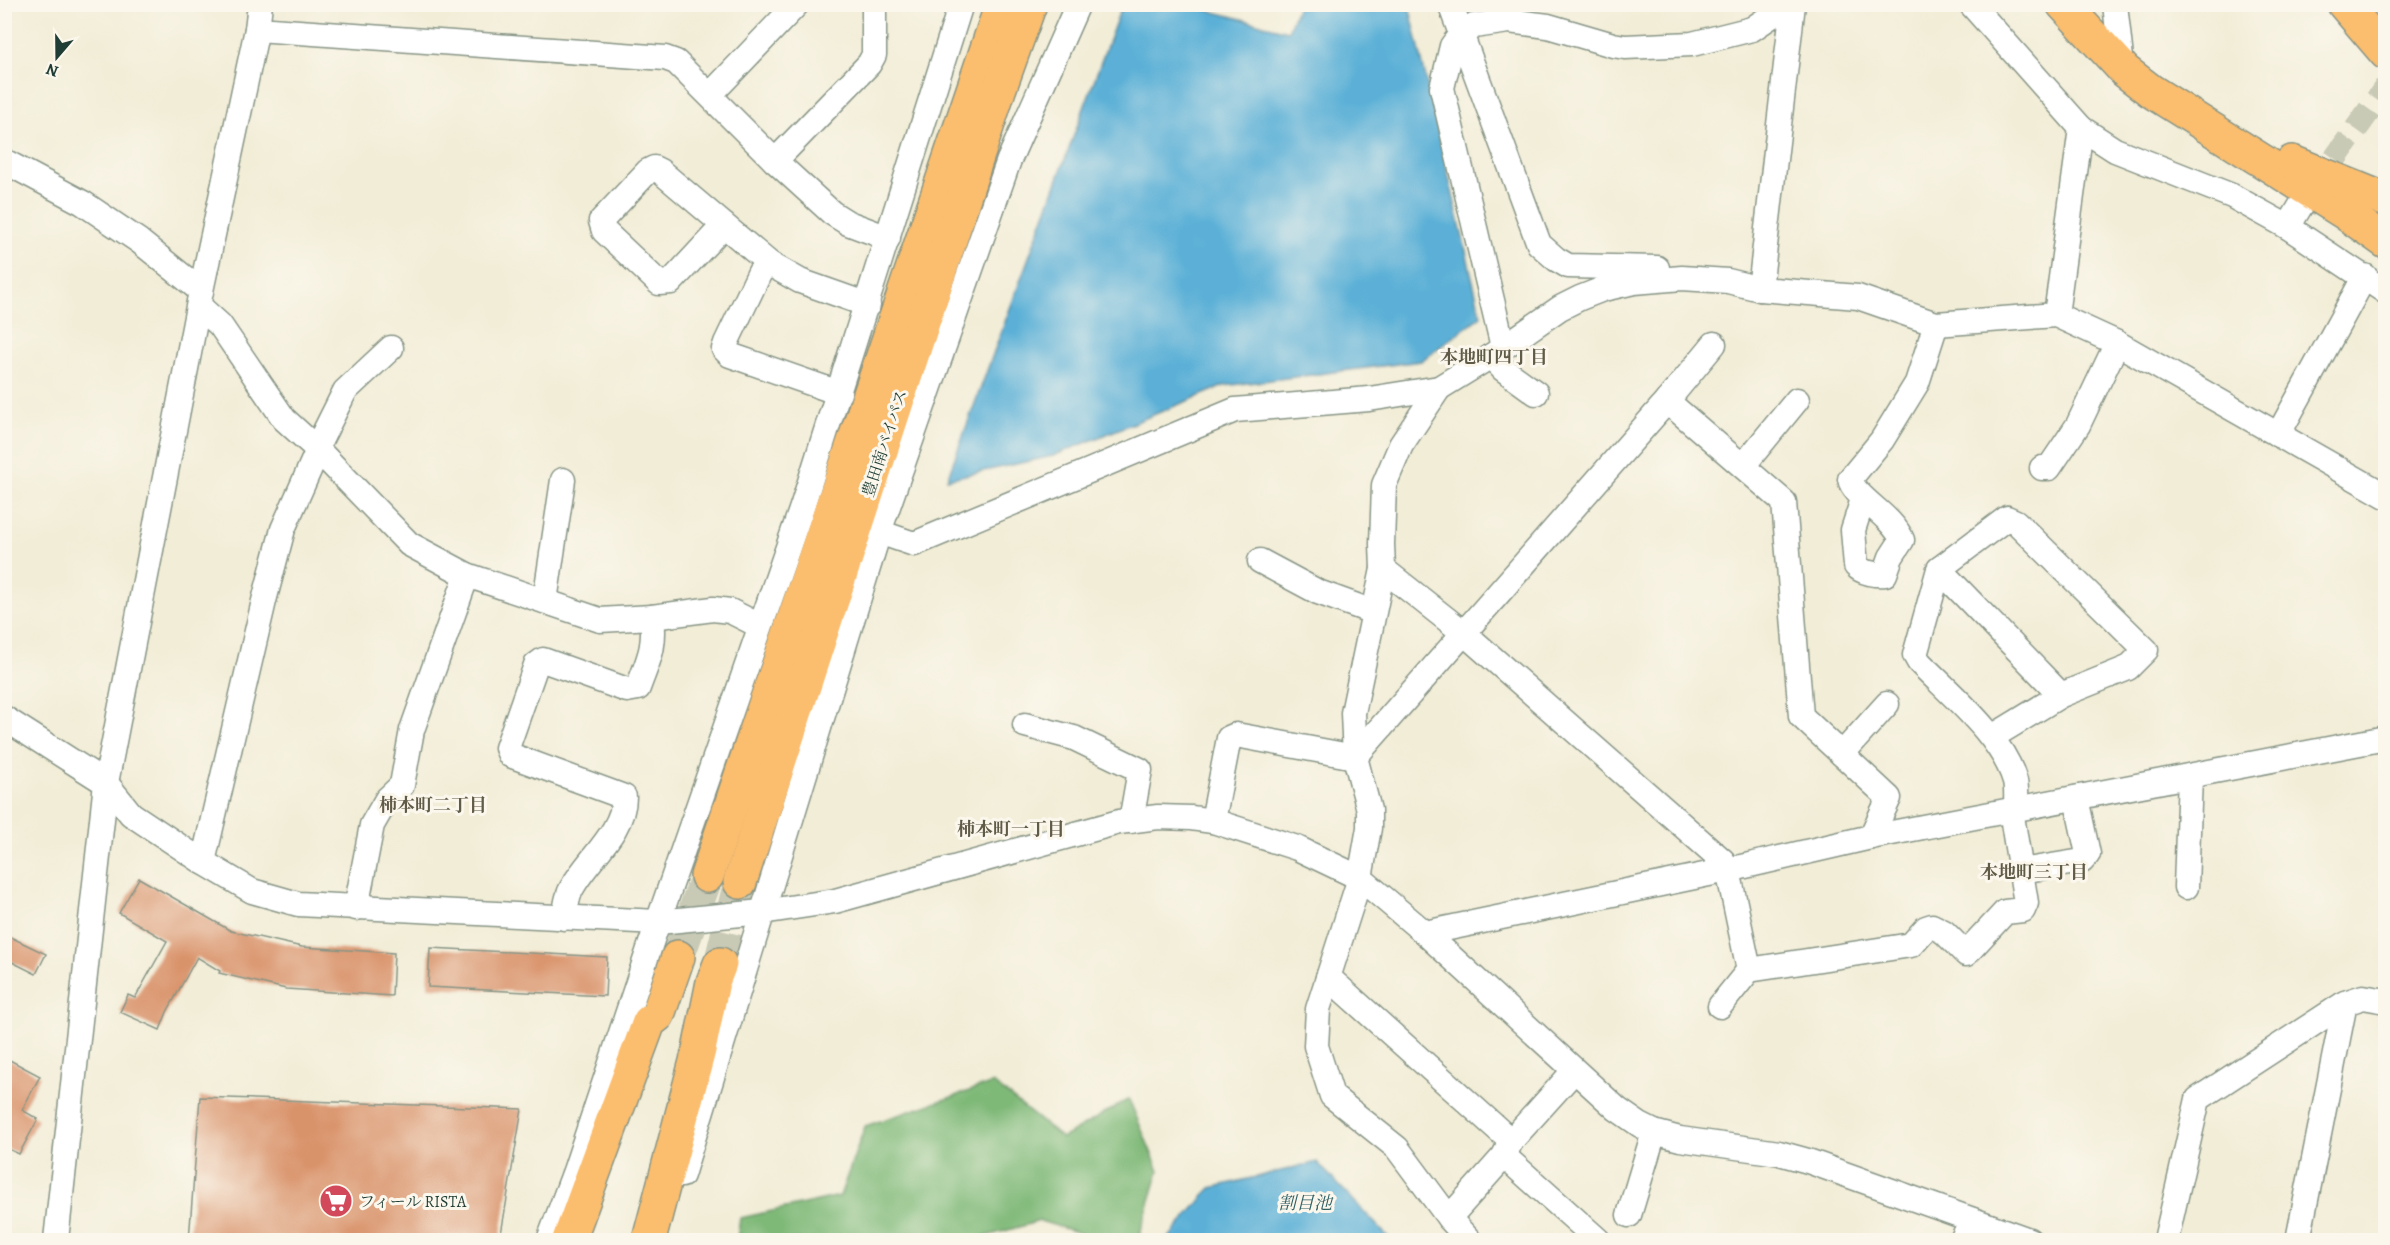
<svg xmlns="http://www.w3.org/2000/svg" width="2390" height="1245" font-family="Alegreya,'Noto Serif JP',serif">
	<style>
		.forest { fill: #7fb978; stroke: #4f7b56; stroke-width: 1.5 }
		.water { fill: #5bb0d7; stroke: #3d7686; stroke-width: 1.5 }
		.building { fill: #d9936b }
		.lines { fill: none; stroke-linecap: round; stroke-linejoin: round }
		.minor-tunnel { stroke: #c8cab6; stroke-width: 24; stroke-dasharray: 24 12; stroke-linecap: butt }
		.highway-tunnel { stroke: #c8cab6; stroke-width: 33; stroke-dasharray: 33 16; stroke-linecap: butt }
		.minor-casing { stroke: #889586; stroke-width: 27 }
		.highway-casing { stroke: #889586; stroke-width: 36 }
		.minor { stroke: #fff; stroke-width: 24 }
		.highway { stroke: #fbbd6e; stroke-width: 33 }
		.labels { text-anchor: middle; stroke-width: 6; stroke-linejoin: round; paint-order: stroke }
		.street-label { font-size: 16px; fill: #1f3d34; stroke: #fbf7ec }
		.poi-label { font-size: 16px; fill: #1f3d34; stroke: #fbf7ec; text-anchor: start }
		.neighbourhood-label { font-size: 18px; font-weight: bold; fill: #605b47; stroke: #fbf7ec }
		.water-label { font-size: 18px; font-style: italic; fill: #316065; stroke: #fbf7ec }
	</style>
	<rect width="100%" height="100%" fill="#fbf7ec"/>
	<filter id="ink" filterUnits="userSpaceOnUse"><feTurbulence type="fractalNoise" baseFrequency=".0167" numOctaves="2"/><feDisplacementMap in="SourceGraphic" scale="12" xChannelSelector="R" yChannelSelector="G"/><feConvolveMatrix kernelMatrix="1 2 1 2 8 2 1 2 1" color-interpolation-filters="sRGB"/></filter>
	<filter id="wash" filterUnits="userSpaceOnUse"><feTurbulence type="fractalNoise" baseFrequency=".008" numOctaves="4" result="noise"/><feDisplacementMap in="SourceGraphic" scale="24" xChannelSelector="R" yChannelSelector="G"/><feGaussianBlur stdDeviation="1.35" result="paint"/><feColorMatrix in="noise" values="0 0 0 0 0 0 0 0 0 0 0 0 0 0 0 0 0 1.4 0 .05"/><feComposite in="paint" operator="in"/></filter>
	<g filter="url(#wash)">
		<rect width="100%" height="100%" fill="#f2edd7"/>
		<polygon class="forest" points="993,1083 1062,1138 1129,1099 1159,1171 1138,1240 1103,1240 1040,1221 973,1240 737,1240 740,1218 840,1196 865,1126"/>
		<g class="water">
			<polygon points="1122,5 1188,5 1288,31 1298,5 1409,5 1481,316 1421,361 1224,386 1053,456 947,479"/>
			<polygon points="1317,1162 1391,1240 1167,1240 1211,1188"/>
		</g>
		<g id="blocks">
			<g class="building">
				<polygon points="139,878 231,931 302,947 394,953 392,996 286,989 219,973 220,971 197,957 167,1012 160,1030 120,1012 128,995 135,998 167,941 119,913"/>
				<polygon points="4,934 46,954 36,974 4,958"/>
				<polygon points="430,948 607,957 605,996 428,987"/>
				<polygon points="4,1057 40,1076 22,1110 38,1119 19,1154 4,1147"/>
				<polygon points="200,1097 522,1109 500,1240 189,1240"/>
			</g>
		</g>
	</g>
	<g filter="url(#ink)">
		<use href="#blocks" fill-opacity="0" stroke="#889586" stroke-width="1.5"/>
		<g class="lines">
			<polyline class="minor-tunnel" points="2314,188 2386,87"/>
			<g class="highway-tunnel">
				<polyline points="678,957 707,876"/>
				<polyline points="720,964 740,882"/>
			</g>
			<defs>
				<g id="minor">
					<polyline points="1450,4 1539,244 1556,259 1568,266 1657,268"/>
					<polyline points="1971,4 2081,128 2115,150 2232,196 2288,227 2386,292"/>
					<polyline points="2115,4 2121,58 2125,71"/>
					<polyline points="257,29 665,58 676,62 775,161 869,64 874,55 874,4"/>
					<polyline points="710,95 797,4"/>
					<polyline points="4,161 83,203 139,241 201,291"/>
					<polyline points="775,161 832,213 848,223 888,238"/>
					<polyline points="724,225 671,282 659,283 604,231 601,221 648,171 654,168 660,171 770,264"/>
					<polyline points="2288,227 2303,202"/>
					<polyline points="1760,289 1793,4"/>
					<polyline points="199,306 220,325 284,419 318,450 409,544 467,575 600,620 652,617 713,609 730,611 760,626"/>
					<polyline points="2056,315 2081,128"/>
					<polyline points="1503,347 1442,88 1452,46 1461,34 1474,26 1509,21 1548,26 1613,45 1625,47 1692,44 1752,29 1789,4"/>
					<polyline points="1491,356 1503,369 1536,393"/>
					<polyline points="1439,388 1401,445 1384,485 1382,544 1383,569 1353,713 1355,757 1369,810 1369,828 1360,878 1318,1009 1316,1046 1332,1096 1397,1148 1449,1218 1469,1240"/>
					<polyline points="839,393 730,355 724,349 726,343 760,272 770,264 800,281 868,305"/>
					<polyline points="1667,401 1714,344"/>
					<polyline points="2278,435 2365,276"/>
					<polyline points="316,449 345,391 391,348"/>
					<polyline points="1743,466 1797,400"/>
					<polyline points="2042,468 2049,468 2078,425 2117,343"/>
					<path d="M1863 499 1853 530 1856 566C1862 573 1877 575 1885 574L1891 557 1902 540C1893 516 1853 497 1850 479L1882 440 1917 383 1936 324"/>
					<polyline points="879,532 914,544 1235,410 1369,399 1439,388 1491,356 1560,308 1580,298 1603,289 1634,282 1682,278 1728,281 1760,289 1858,297 1936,324 2056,315 2117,343 2386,496"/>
					<polyline points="1260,561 1318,592 1373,612"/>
					<polyline points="1383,569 1464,633 1723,861 1728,870 1749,970"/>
					<polyline points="1939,569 2061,695"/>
					<polyline points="545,601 563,480"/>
					<polyline points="4,718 106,783 131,814 203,862 252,891 298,904 658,922 762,912 835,901 1119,822 1158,817 1191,818 1213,821 1297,848 1360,878 1425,933 1617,1109 1640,1125 1654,1132 1680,1139 1779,1153 1808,1161 2029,1240"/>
					<polyline points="1025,725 1074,738 1140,770 1131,821"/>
					<path d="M1992 737 2061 695 2128 668 2146 650 2016 522 2007 518 1939 569 1915 655 1919 662C1951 695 2002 736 2015 781 2017 790 2016 800 2016 809"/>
					<polyline points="1842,754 1887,704"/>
					<polyline points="1213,821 1229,738 1236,735 1355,757 1667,401 1784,502 1801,716 1889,798 1871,837"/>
					<polyline points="203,862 264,601 283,529 318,450"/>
					<polyline points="2021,871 2082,861 2088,854 2076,798"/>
					<polyline points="2186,887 2190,776"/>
					<polyline points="356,908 372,825 387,799 402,785 412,730 467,575"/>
					<path d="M564 918C566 907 567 895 573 886 589 858 624 831 624 797L510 755 507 748 536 665 543 660 627 690 638 688C648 660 656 648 652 617"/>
					<polyline points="1425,933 1728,870 1871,837 2386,738"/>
					<polyline points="1328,977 1511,1141"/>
					<polyline points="1720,1006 1749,970 1911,945 1926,928 1932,926 1944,932 1966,954 2005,912 2023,910 2026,903 2011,810"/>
					<polyline points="1504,1156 1598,1240"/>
					<polyline points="682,1175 879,532 1009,160 1078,4"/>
					<polyline points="1629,1215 1654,1132"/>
					<polyline points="1449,1218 1504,1156 1511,1141 1574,1071"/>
					<polyline points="56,1240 106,783 201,291 257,29 260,4"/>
					<polyline points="549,1240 575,1171 658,922 802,507 961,4"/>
					<polyline points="1962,1240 1972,1220"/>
					<polyline points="2166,1240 2198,1099 2345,1003 2363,997 2386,1001"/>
					<polyline points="2298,1240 2345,1003"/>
				</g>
				<g id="highway">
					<polyline points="2063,4 2125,71 2151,91 2345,213 2386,242"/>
					<polyline points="2344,4 2386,53"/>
					<polyline points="2292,162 2386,200"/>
					<polyline points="707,876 1002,4"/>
					<polyline points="740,882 999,90 1030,4"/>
					<polyline points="569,1240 649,1022 658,1015 678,957"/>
					<polyline points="649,1240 699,1050 713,982 720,964"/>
				</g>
			</defs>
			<use href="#minor" class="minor-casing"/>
			<use href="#highway" class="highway-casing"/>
			<use href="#minor" class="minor"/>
			<use href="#highway" class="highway"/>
		</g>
	</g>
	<defs>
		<symbol id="supermarket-disc" viewBox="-11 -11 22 22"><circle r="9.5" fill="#d1495b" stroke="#fbf7ec"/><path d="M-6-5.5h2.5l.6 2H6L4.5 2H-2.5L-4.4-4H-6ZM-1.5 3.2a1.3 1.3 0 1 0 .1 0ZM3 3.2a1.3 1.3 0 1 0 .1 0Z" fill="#fff"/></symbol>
	</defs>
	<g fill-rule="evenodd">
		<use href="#supermarket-disc" x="317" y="1182" width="38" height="38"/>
	</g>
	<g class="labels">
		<g class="street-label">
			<text transform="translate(884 443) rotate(-72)" y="6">豊田南バイパス</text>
		</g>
		<g class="poi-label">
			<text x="359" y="1207">フィール RISTA</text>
		</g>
		<g class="neighbourhood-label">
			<text x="1494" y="363">本地町四丁目</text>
			<text x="433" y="811">柿本町二丁目</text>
			<text x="1011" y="835">柿本町一丁目</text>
			<text x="2034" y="878">本地町三丁目</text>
		</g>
		<g class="water-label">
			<text x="1305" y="1209">割目池</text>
		</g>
	</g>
	<rect width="2390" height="1245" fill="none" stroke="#fbf7ec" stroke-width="24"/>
	<g transform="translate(57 57) rotate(200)" stroke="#fbf7ec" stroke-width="4.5" paint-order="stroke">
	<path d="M0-4.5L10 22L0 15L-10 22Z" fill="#1f3d34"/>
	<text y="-9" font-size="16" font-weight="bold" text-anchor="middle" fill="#1f3d34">N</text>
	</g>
</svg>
